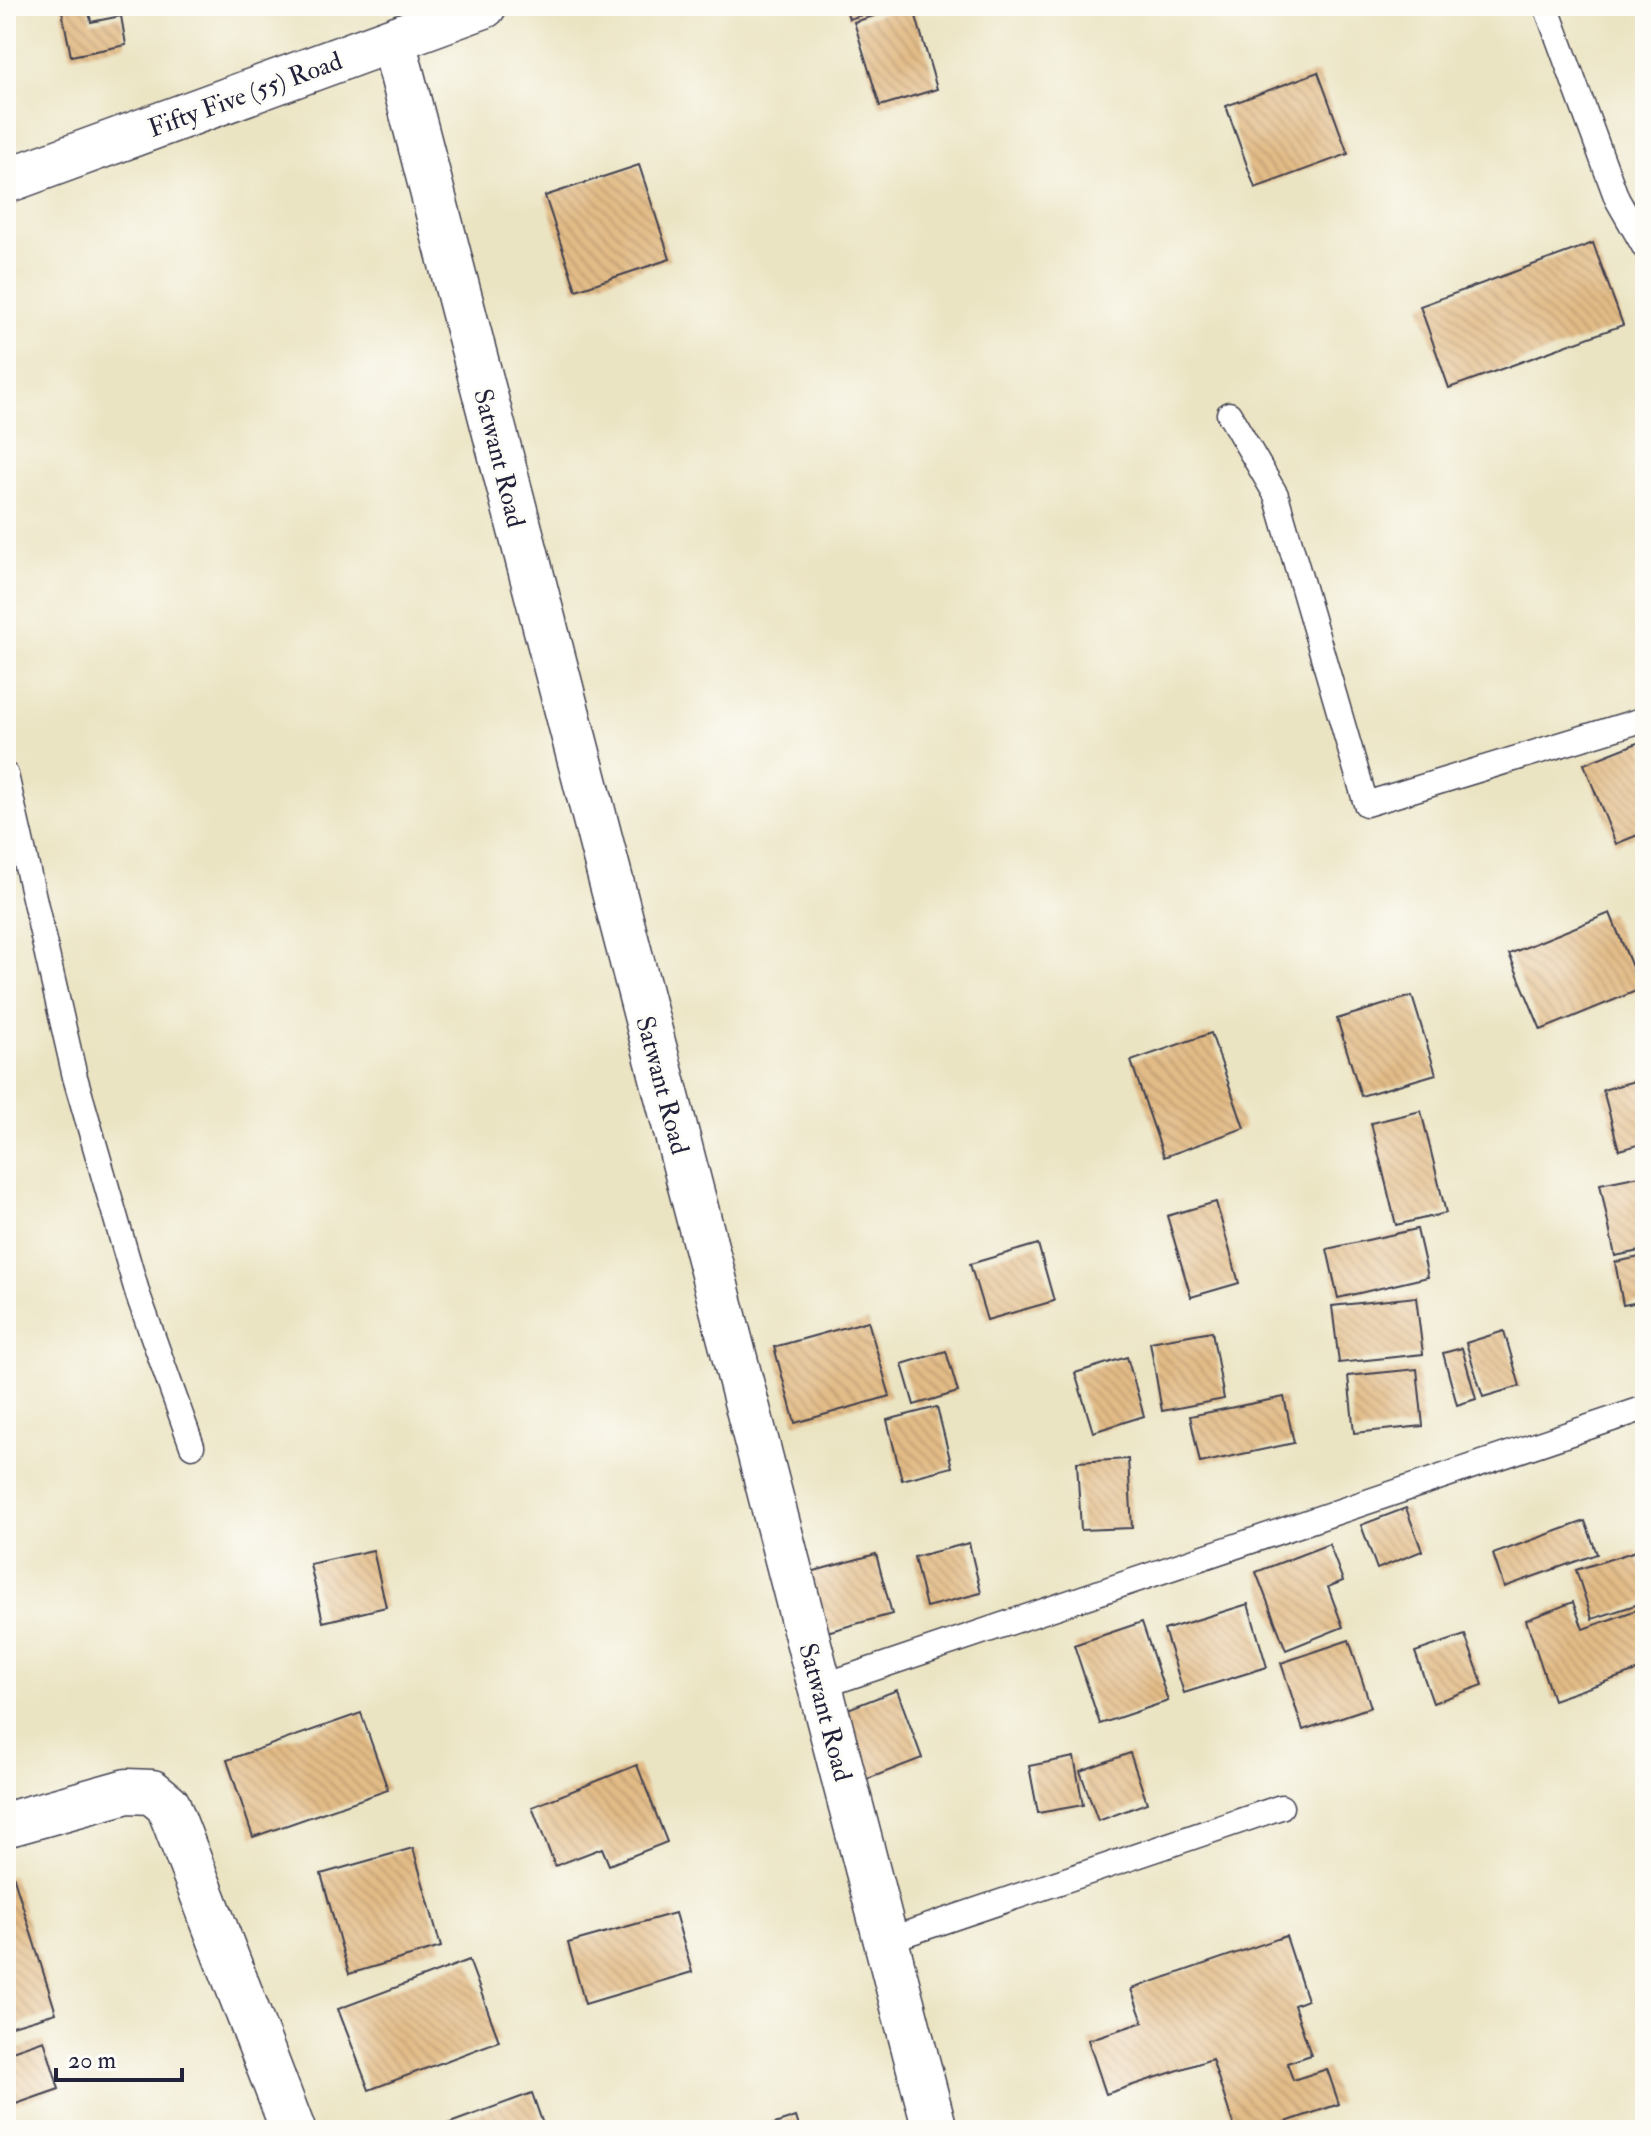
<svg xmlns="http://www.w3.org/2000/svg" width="1651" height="2136" font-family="'IM FELL Double Pica',serif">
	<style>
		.building { fill: url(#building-back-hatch) }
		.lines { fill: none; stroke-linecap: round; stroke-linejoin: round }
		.lane-casing { stroke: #403f4f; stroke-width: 27 }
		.street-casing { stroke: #403f4f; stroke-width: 47 }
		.lane { stroke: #fff; stroke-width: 24 }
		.street { stroke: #fff; stroke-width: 44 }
		.labels { text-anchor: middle; stroke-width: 6; stroke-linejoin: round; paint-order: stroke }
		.street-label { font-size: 26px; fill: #22223b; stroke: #fdfcf7 }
	</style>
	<defs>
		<pattern id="building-back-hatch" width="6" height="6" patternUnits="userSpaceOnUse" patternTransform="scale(2)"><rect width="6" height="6" fill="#e2bb86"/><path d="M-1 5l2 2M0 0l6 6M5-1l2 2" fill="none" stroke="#c2a075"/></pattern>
	</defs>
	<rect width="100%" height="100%" fill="#fdfcf7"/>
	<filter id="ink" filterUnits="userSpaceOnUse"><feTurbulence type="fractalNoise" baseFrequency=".0125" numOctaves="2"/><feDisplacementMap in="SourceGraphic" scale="16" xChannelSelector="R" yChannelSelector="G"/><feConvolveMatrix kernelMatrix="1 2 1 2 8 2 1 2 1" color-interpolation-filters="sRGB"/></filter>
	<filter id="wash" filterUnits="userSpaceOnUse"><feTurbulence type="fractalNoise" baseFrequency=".006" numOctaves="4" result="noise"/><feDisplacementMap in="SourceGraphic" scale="32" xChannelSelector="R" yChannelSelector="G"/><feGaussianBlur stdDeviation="1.8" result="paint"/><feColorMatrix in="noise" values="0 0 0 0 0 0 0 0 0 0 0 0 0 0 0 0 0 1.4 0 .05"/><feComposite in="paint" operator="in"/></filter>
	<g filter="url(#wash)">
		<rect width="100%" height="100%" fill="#ebe4c3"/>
		<g id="blocks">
			<g class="building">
				<polygon points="61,6 88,6 91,22 121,16 126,45 71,56"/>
				<polygon points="845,6 888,6 888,7 849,19"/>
				<polygon points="906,6 913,6 937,89 880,106 854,22"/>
				<polygon points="1318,72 1348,154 1255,188 1226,106"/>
				<polygon points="639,165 670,259 576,290 545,196"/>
				<polygon points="1593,243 1623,325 1449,388 1420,306"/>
				<polygon points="1645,740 1645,832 1616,844 1584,764"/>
				<polygon points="1610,913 1641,989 1541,1030 1509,954"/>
				<polygon points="1412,996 1436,1074 1361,1096 1337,1019"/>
				<polygon points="1211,1033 1244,1128 1164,1157 1131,1061"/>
				<polygon points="1645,1078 1645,1143 1619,1150 1603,1090"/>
				<polygon points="1421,1111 1446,1213 1396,1225 1371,1123"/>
				<polygon points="1645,1175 1645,1250 1615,1256 1600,1184"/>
				<polygon points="1216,1202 1239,1283 1191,1297 1167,1216"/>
				<polygon points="1417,1229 1428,1277 1338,1298 1327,1249"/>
				<polygon points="1038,1244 1054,1301 987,1320 970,1264"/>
				<polygon points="1645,1256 1645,1301 1623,1305 1615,1262"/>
				<polygon points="1416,1297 1423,1354 1339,1363 1332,1306"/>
				<polygon points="868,1321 890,1396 795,1423 774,1347"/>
				<polygon points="1212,1331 1224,1399 1162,1411 1150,1342"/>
				<polygon points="1504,1331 1520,1386 1483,1397 1466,1343"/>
				<polygon points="1462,1348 1476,1399 1457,1405 1443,1353"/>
				<polygon points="946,1351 958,1392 914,1405 902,1364"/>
				<polygon points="1127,1357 1144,1416 1093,1432 1075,1373"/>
				<polygon points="1417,1369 1423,1426 1354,1433 1348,1376"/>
				<polygon points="1284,1397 1294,1443 1200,1463 1190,1416"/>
				<polygon points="937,1407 952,1467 902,1480 887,1420"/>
				<polygon points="1128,1459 1132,1528 1081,1530 1077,1462"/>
				<polygon points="1645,1485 1645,1517 1644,1517 1635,1488"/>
				<polygon points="1406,1508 1422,1551 1377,1569 1361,1525"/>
				<polygon points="1585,1521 1597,1554 1504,1587 1493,1554"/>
				<polygon points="969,1543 981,1593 926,1607 914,1557"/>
				<polygon points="1329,1544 1343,1581 1328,1587 1343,1627 1286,1650 1256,1572"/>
				<polygon points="373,1550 386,1607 323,1622 310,1564"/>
				<polygon points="1636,1551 1645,1579 1645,1602 1592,1619 1576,1570"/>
				<polygon points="876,1554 892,1614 823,1633 807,1573"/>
				<polygon points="1573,1602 1583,1629 1645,1607 1645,1668 1553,1700 1526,1620"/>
				<polygon points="1248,1604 1267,1667 1184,1693 1164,1630"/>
				<polygon points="1142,1622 1168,1701 1100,1724 1074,1645"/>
				<polygon points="1465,1635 1483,1685 1433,1703 1415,1652"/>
				<polygon points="1349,1640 1371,1707 1303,1730 1281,1663"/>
				<polygon points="897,1690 922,1758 865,1780 840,1712"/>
				<polygon points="361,1713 388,1790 253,1837 227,1760"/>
				<polygon points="1130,1753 1147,1803 1098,1821 1080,1771"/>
				<polygon points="1074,1757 1083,1805 1038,1813 1029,1766"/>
				<polygon points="637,1765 667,1842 609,1865 602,1848 555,1866 532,1807"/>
				<polygon points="413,1848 441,1947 349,1974 321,1874"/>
				<polygon points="13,1875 56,2013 6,2028 6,1877"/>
				<polygon points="675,1913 692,1972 585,2004 568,1943"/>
				<polygon points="1286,1936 1307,2000 1294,2005 1311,2055 1287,2063 1293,2080 1327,2069 1339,2104 1262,2130 1235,2130 1212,2059 1106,2094 1088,2040 1143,2022 1131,1989"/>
				<polygon points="469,1960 499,2041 369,2090 338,2009"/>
				<polygon points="44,2040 59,2089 16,2104 6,2074 6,2053"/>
				<polygon points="532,2093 545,2130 431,2130"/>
				<polygon points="796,2117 800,2130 759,2130 759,2129"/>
			</g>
		</g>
	</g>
	<g filter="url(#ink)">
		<use href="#blocks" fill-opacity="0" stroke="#403f4f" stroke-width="2"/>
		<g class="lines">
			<defs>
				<g id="lane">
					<polyline points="1546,6 1617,199 1645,248"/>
					<polyline points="1229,414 1276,495 1366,804 1645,719"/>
					<polyline points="6,775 75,1077 138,1295 192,1446"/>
					<polyline points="819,1687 1645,1408"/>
					<polyline points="885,1941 1281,1807"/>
				</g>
				<g id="street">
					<polyline points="393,40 935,2130"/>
					<polyline points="6,181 484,6"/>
					<polyline points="12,1823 127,1791 152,1792 168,1805 293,2130"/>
				</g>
			</defs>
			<use href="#lane" class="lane-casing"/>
			<use href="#street" class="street-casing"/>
			<use href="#lane" class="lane"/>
			<use href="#street" class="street"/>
		</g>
	</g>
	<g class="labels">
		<g class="street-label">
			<text transform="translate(245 94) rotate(-20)" y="9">Fifty Five (55) Road</text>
			<text transform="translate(500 458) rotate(76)" y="9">Satwant Road</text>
			<text transform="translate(663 1085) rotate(75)" y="9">Satwant Road</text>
			<text transform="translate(826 1712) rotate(75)" y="9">Satwant Road</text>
		</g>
	</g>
	<rect width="1651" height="2136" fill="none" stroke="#fdfcf7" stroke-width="32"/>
	<path d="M56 2068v12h126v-12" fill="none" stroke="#22223b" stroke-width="4"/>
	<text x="68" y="2068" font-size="24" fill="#22223b" stroke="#fdfcf7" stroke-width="6" paint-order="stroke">20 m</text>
</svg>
